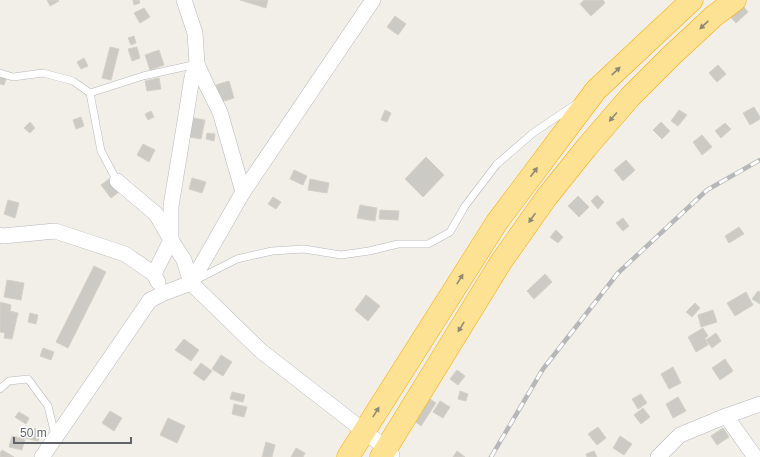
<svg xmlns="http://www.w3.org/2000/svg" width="760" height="457" font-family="Arial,sans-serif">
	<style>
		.building { fill: #cccac5; stroke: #d6d1c6 }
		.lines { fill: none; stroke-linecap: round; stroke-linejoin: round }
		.lane-casing { stroke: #b5b8bc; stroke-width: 8 }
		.street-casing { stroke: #b5b8bc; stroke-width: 16 }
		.highway-casing { stroke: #f9ab00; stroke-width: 23 }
		.lane { stroke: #fff; stroke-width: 7 }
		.street { stroke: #fff; stroke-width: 15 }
		.highway { stroke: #fde293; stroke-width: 22 }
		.rail-casing { stroke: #b6b7b8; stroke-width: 4.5 }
		.rail { stroke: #fff; stroke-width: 3; stroke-dasharray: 9; stroke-linecap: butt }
		.oneway { fill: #8e8975 }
	</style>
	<rect width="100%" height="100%" fill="#f1efe8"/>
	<g class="building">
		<polygon points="47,0 58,0 59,1 50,6"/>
		<polygon points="133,0 139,0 140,3 134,5"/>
		<polygon points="240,0 268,0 266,8"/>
		<polygon points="584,0 603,0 605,3 591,16 580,4"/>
		<polygon points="740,2 748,12 736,23 727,13"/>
		<polygon points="144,8 150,17 140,23 134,13"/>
		<polygon points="395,16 406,24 398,35 387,27"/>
		<polygon points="134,36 136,43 131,45 128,38"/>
		<polygon points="110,47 119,49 111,80 102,78"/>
		<polygon points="137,47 140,58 132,61 128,49"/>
		<polygon points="159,50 164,65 150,70 145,55"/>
		<polygon points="84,58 88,66 81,69 77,62"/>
		<polygon points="718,65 726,74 717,82 709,73"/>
		<polygon points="0,76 6,79 4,85 0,84"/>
		<polygon points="159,78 161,89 147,91 145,81"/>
		<polygon points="229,81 234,98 221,102 216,85"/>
		<polygon points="754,107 760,117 760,119 750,125 743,113"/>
		<polygon points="385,110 391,113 387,122 381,120"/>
		<polygon points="679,110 687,115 678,126 671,121"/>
		<polygon points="151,111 154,117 148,120 145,114"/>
		<polygon points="81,117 84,126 76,129 73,120"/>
		<polygon points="193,118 205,120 201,139 189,137"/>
		<polygon points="30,122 35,128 30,133 24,128"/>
		<polygon points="661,122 670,131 662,139 653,130"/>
		<polygon points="725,123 731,129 721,138 715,131"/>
		<polygon points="207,133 215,134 214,141 206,139"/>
		<polygon points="702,135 712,147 702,155 693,142"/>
		<polygon points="143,144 155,150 149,162 137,155"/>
		<polygon points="426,157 444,175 423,197 405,179"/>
		<polygon points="626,160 635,170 623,181 614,170"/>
		<polygon points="294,170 307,176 303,185 290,179"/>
		<polygon points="192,178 206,182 202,193 189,189"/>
		<polygon points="109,179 119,192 111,198 101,185"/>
		<polygon points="310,179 329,183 327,193 308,190"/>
		<polygon points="597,195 604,202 598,209 591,201"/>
		<polygon points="578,196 589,207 579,217 568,206"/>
		<polygon points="273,197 281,202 276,209 268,204"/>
		<polygon points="8,200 19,203 15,218 4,214"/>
		<polygon points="360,205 377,208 375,221 357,218"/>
		<polygon points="380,210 399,211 398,220 379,219"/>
		<polygon points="623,218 629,226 623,231 616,223"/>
		<polygon points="739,227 744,234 729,243 725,236"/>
		<polygon points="556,230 563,237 558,243 550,237"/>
		<polygon points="94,266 106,272 68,348 56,342"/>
		<polygon points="545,274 552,282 534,299 527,291"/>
		<polygon points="7,280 24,283 21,300 4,297"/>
		<polygon points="758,291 760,292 760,304 752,299"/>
		<polygon points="746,292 753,305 735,316 727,303"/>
		<polygon points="366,295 380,306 368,321 355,310"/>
		<polygon points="0,302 11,305 10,311 18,313 12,339 4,338 5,333 0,332"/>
		<polygon points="695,303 700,308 692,317 686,312"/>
		<polygon points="713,310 717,322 701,327 698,315"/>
		<polygon points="30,313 38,315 36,324 28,322"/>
		<polygon points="703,328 708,336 705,338 708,345 696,352 688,337"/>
		<polygon points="716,333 721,341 712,348 706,340"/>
		<polygon points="184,339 199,350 191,361 175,350"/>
		<polygon points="43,348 54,352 51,360 40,356"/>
		<polygon points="221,355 232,362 223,376 212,369"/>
		<polygon points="725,359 733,371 720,380 712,368"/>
		<polygon points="201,363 212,371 204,381 193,373"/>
		<polygon points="673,367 681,383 669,389 661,374"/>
		<polygon points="457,370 465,376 458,385 450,379"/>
		<polygon points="460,391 468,394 466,401 458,399"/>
		<polygon points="232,392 245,395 243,402 230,399"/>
		<polygon points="423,394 436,403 421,426 408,416"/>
		<polygon points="641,394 647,403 638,409 632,399"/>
		<polygon points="678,397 686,411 673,418 666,404"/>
		<polygon points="440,401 450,407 443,418 433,412"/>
		<polygon points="234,404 247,407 244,417 232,414"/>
		<polygon points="643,408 650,417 641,424 634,415"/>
		<polygon points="110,411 122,418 114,431 102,423"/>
		<polygon points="19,412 29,418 26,424 15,417"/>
		<polygon points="168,418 185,426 177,443 160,435"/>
		<polygon points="27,427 41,430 38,441 24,438"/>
		<polygon points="598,427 606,438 597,445 588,434"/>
		<polygon points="723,428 729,437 717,445 711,436"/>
		<polygon points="12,436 25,439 22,450 9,447"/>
		<polygon points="620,436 632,444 624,455 613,448"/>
		<polygon points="266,442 275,445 272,457 262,457"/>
		<polygon points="296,448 305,453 303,457 291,457"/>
		<polygon points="2,450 14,457 0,457 0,453"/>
		<polygon points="457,451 465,457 453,457"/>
		<polygon points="594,451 597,457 587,457 586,454"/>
	</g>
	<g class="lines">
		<defs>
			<g id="lane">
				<polyline points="0,73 13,77 43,73 73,81 90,93 143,76 197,64"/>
				<polyline points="90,93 101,151 117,181"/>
				<polyline points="196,280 237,259 272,251 304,249 341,255 369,251 398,244 428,244 450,232 465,206 497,164 533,133 576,104"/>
				<polyline points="0,389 9,381 28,379 48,406 55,435"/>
			</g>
			<g id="street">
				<polyline points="184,0 195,33 197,64 206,84 220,112 243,192"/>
				<polyline points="117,181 156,214 171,240 184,260 191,283"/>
				<polyline points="0,235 3,236 55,231 125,254 154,274 158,282"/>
				<polyline points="154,274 171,240 171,206 187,109 192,77 197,64"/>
				<polyline points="191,283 243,192 373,0"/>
				<polyline points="726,416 755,457"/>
				<polyline points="42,457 150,300 164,293 191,283 261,351 386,448 392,455"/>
				<polyline points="658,457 680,435 726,416 760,404"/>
			</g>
			<g id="highway">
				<polyline points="348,457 497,222 596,90 692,0"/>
				<polyline points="381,457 501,262 546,198 586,148 630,97 672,55 714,16 735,0"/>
			</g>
		</defs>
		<use href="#lane" class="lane-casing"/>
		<use href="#street" class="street-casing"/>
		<use href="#highway" class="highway-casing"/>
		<use href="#lane" class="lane"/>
		<use href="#street" class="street"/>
		<use href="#highway" class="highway"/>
		<defs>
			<polyline id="rail" points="491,457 543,369 618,273 707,190 760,160"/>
		</defs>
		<use href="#rail" class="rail-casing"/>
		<use href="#rail" class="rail"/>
	</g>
	<defs><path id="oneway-solid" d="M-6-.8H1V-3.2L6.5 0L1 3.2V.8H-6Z"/></defs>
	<g class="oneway">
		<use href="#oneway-solid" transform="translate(704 25) rotate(137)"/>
		<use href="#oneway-solid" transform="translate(616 71) rotate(-43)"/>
		<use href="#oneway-solid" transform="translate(613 117) rotate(131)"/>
		<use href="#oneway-solid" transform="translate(534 172) rotate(-53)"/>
		<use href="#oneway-solid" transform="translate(532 218) rotate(125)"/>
		<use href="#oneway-solid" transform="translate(460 279) rotate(-58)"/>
		<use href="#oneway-solid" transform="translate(461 327) rotate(122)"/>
		<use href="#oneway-solid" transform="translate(376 412) rotate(-58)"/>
	</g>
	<path d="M14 437v6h117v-6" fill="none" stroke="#5f6368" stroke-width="2"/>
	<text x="20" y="437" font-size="12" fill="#5f6368" stroke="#ffffff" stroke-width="3" paint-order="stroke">50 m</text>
</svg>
